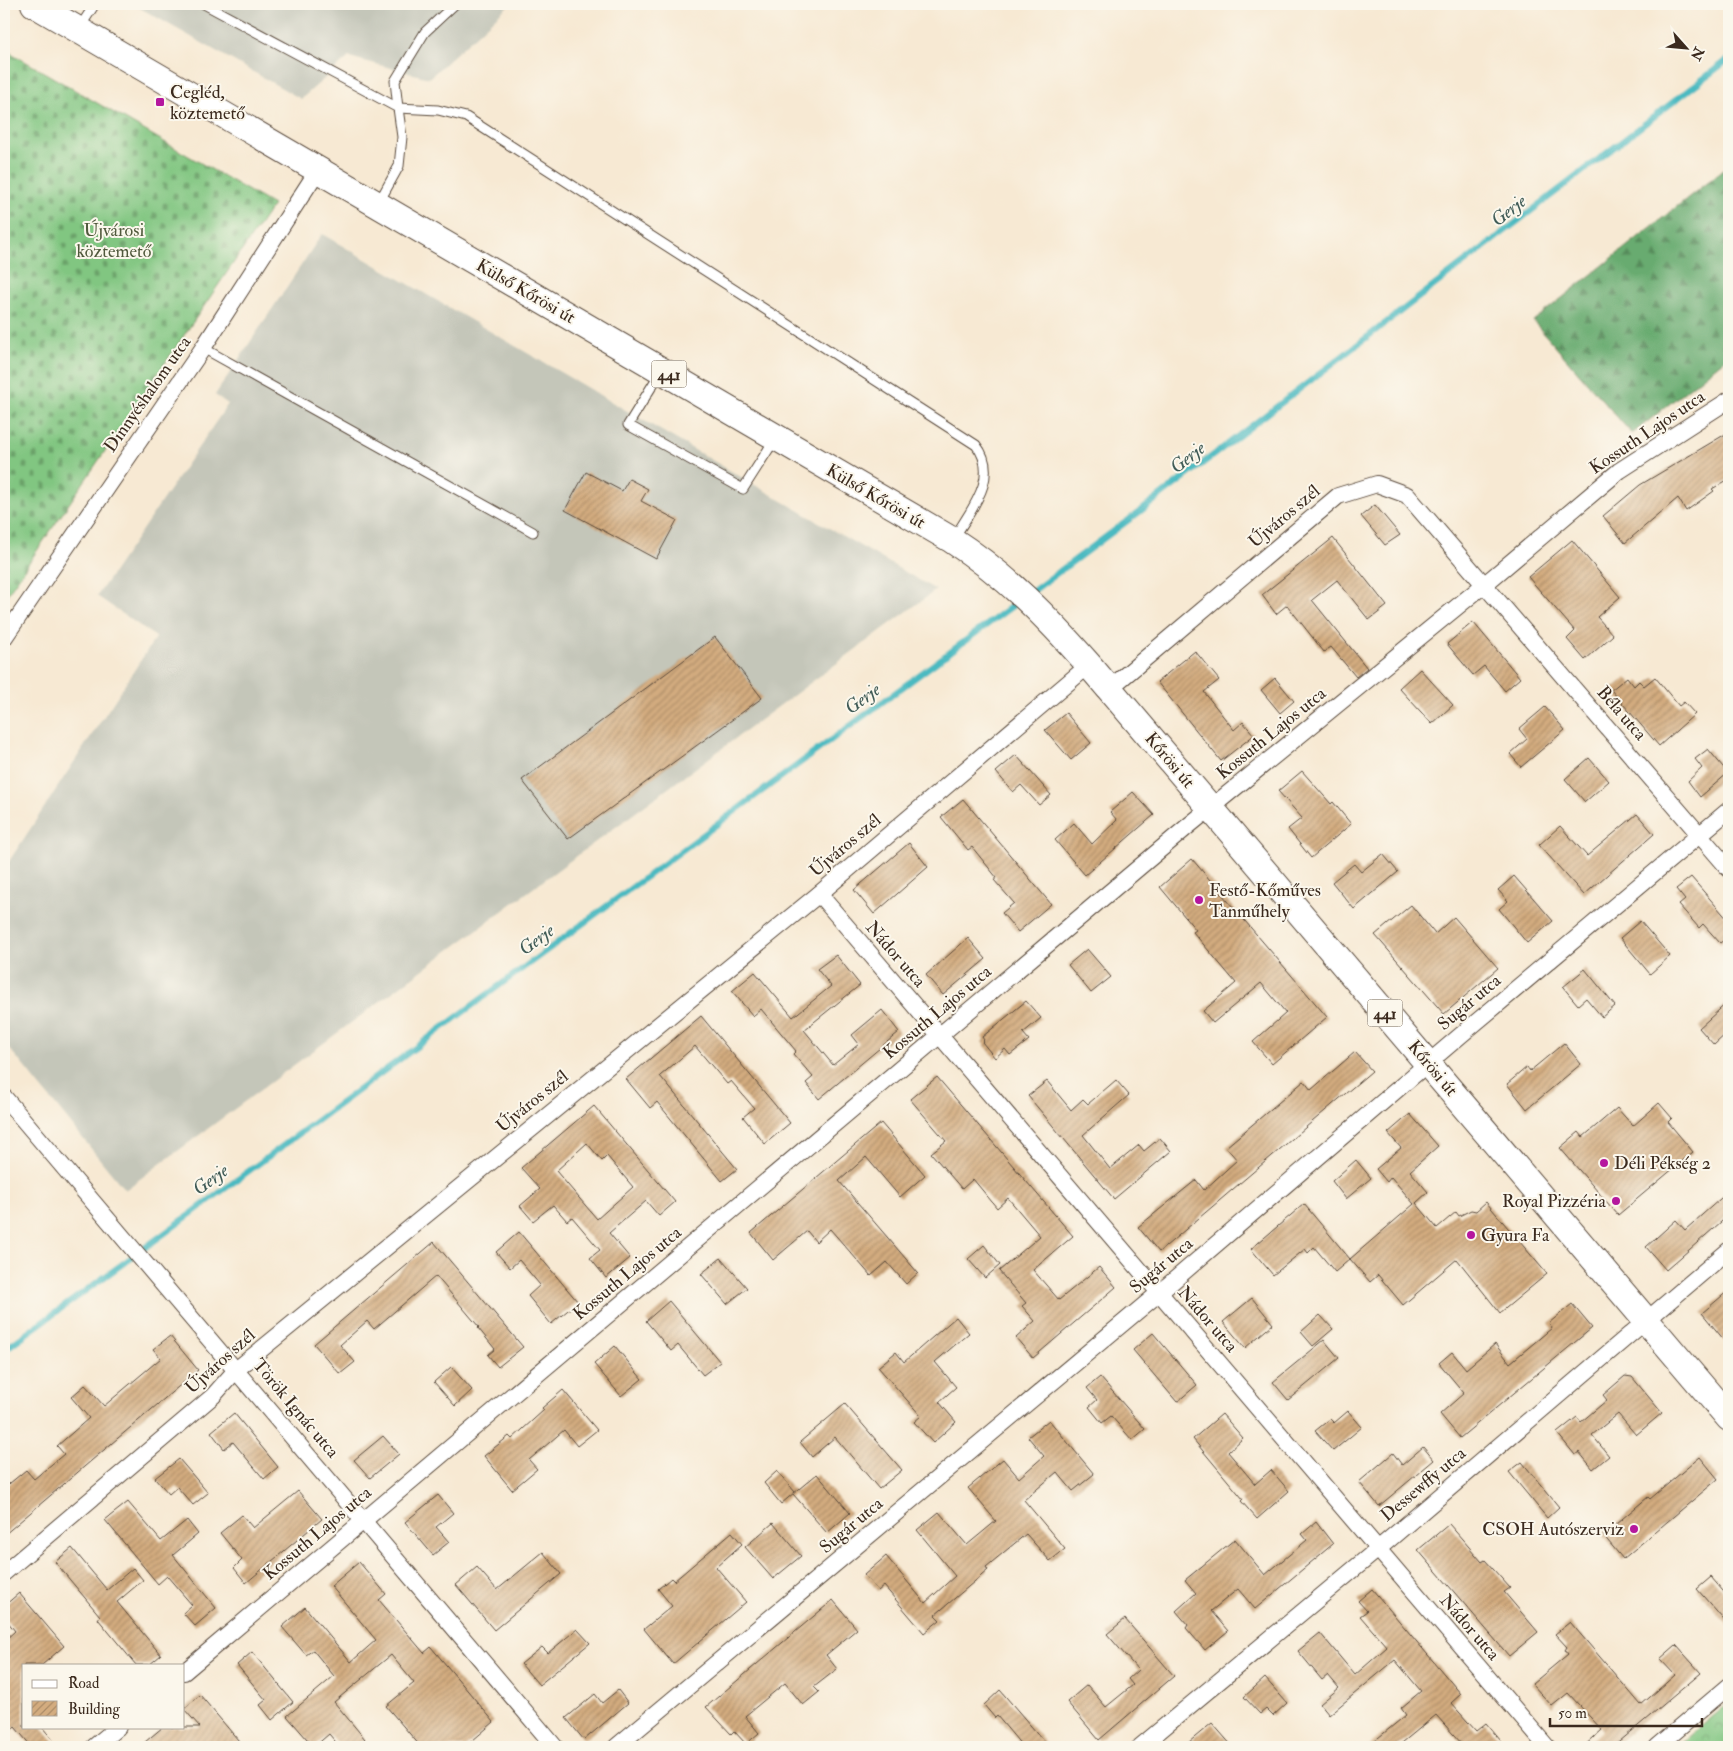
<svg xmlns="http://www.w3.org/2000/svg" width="1733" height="1751" font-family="'IM FELL Double Pica',serif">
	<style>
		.industrial { fill: #c4c6b9 }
		.forest { fill: url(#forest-firs); stroke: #526a46 }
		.cemetery { fill: url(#cemetery-stones); stroke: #5e7850 }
		.park { fill: url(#park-crowns); stroke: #5e7850 }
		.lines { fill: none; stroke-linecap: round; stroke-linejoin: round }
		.stream { stroke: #4bbac1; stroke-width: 6 }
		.building { fill: url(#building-hatch); fill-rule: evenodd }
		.service-casing { stroke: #574739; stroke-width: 11 }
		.minor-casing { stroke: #574739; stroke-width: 18 }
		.primary-casing { stroke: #574739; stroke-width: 28 }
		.service { stroke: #fff; stroke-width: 9 }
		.minor { stroke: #fff; stroke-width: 16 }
		.primary { stroke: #fff; stroke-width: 26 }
		.poi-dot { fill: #b5179e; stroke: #fbf7ec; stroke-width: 2 }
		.labels { text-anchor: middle; stroke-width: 4; stroke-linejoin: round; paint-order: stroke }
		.shield { fill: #fbf7ec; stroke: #75685c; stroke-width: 1 }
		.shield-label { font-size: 16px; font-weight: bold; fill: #3b2a1e }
		.poi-label { font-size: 18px; fill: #3b2a1e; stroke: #fbf7ec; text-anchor: start }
		.park-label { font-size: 18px; fill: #50593c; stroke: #fbf7ec }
		.street-label { font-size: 18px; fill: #3b2a1e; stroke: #fbf7ec }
		.water-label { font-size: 19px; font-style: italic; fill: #415c57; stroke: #fbf7ec }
	</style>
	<defs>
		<pattern id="forest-firs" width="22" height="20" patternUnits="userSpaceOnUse" patternTransform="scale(1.25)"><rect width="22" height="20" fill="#68ab6f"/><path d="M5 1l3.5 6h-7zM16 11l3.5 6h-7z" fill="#578b5b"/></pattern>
		<pattern id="cemetery-stones" width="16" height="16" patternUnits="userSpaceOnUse" patternTransform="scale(1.25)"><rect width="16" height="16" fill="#81c681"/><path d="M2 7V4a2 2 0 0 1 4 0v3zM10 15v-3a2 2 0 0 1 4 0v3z" fill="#6ba169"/></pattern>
		<pattern id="park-crowns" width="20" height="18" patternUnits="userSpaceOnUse" patternTransform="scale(1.25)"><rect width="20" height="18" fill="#81c681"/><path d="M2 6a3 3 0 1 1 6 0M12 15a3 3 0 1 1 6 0" fill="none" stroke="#6ba169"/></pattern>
		<pattern id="building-hatch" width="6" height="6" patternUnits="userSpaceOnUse" patternTransform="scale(1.25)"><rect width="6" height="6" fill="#d3ac7f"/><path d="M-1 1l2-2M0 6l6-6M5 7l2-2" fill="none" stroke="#ac8c67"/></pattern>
	</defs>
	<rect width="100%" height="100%" fill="#fbf7ec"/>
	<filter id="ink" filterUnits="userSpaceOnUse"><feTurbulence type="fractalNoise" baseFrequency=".02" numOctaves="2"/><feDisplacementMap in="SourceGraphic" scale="10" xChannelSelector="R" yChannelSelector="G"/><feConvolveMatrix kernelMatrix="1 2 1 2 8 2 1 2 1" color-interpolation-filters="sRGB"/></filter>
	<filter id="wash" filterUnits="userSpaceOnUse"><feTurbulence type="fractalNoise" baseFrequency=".0096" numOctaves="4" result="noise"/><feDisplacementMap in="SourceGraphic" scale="20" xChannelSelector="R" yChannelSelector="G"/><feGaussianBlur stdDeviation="1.12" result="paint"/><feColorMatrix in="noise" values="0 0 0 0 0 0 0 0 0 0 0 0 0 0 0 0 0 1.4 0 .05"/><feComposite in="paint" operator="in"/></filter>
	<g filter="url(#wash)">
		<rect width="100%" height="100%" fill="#f7e9d3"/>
		<g class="industrial">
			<polygon points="133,4 510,4 429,78 349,57 301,99"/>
			<polygon points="322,234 936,590 125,1190 4,1042 4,869 156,637 97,596 228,404 215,395"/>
		</g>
		<polygon class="forest" points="1729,165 1729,356 1632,434 1533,321"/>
		<polygon class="cemetery" points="4,49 273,205 4,599"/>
		<polygon class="park" points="1729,1702 1729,1747 1676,1747"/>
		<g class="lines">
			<g class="stream">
				<polyline points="1029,594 1142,510 1729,59"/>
				<polyline points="4,1350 165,1233 1019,601"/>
			</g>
		</g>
		<g id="blocks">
			<g class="building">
				<polygon points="1729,432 1729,479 1712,489 1714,491 1686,511 1678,498 1625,543 1603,516 1640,485"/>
				<polygon points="586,472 622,491 629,479 648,489 641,501 677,520 656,559 565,510"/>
				<polygon points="1375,505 1400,535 1385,545 1361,516"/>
				<polygon points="1333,538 1387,606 1369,620 1337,580 1312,600 1367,668 1356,677 1331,647 1324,652 1287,605 1276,614 1262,595"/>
				<polygon points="1572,540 1620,597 1597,617 1613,635 1585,660 1567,639 1575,631 1528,577"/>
				<polygon points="1473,622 1520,678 1505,691 1484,666 1473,675 1447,644"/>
				<polygon points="715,637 762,698 568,839 522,780"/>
				<polygon points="1195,651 1219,680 1204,692 1234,730 1243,722 1254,735 1221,761 1157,682"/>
				<polygon points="1420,669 1453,705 1432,724 1399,688"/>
				<polygon points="1627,677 1634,686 1639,681 1644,686 1655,677 1679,706 1684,702 1695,714 1659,746 1611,690"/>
				<polygon points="1275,678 1294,701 1280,713 1261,690"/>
				<polygon points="1545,707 1565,730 1521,767 1510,754 1527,739 1519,729"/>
				<polygon points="1066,713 1091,743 1071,760 1045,730"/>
				<polygon points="1708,749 1728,773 1700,797 1688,781 1702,768 1695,759"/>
				<polygon points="1016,755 1051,795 1039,805 1021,785 1013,792 996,772"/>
				<polygon points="1589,758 1609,781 1585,802 1565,779"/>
				<polygon points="1302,771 1331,804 1333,802 1351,824 1311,858 1288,829 1302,818 1278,791"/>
				<polygon points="1133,792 1154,815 1085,875 1055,840 1074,823 1092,844 1117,820 1110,812"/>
				<polygon points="963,799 1051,904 1018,932 1002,913 1014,903 994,880 997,878 972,847 968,850 941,817"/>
				<polygon points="1637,814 1654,834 1584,895 1539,845 1560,826 1587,856"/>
				<polygon points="909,843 928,867 874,914 854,890"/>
				<polygon points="1383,854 1398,872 1354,909 1332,882 1354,864 1361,872"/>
				<polygon points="1192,859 1327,1017 1272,1064 1253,1042 1286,1013 1261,983 1213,1023 1203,1011 1236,983 1193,932 1196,930 1160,887"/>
				<polygon points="1514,876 1553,921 1527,943 1499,909 1508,901 1498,890"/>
				<polygon points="1691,877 1729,921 1729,936 1720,943 1703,924 1699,928 1679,905 1685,900 1676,889"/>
				<polygon points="1411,905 1435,934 1454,917 1498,968 1444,1014 1375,935"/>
				<polygon points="1640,921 1670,956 1650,974 1620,938"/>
				<polygon points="968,938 986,959 943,995 926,975"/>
				<polygon points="1087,949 1111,977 1091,993 1068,965"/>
				<polygon points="836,955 860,985 804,1030 833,1065 859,1044 852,1035 882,1010 899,1032 819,1099 806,1083 813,1077 793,1054 796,1051 761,1009 753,1016 732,991 755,972 793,1017 831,986 817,969"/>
				<polygon points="1585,969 1615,1006 1602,1017 1586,998 1578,1005 1563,987"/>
				<polygon points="1026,1001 1041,1018 1023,1033 1029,1040 1010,1055 1005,1049 995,1058 982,1042 984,1040 982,1037"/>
				<polygon points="1729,1001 1729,1031 1714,1045 1699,1028"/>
				<polygon points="701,1016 790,1123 765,1144 743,1117 754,1108 731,1081 727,1084 695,1046 660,1076 737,1169 722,1181 657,1102 650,1108 626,1079"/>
				<polygon points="1564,1043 1581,1064 1527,1109 1507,1084 1527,1067 1530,1071"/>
				<polygon points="1355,1052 1372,1071 1159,1252 1138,1227 1196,1180 1204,1190 1237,1160 1226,1147 1304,1081 1311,1090"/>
				<polygon points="937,1077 1073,1236 1033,1270 1059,1300 1099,1267 1116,1287 1033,1358 1016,1338 1035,1321 1022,1306 1026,1303 999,1271 1040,1236 1008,1198 997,1208 973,1179 962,1189 931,1153 946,1141 910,1099"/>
				<polygon points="1116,1080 1129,1095 1083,1135 1110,1169 1139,1145 1144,1151 1160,1138 1171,1151 1114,1199 1028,1096 1047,1081 1071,1110 1083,1099 1088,1104"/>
				<polygon points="1659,1103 1672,1118 1668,1122 1693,1152 1618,1215 1560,1148 1579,1132 1583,1137 1617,1108 1633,1126"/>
				<path d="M594 1106 675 1202 659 1216 646 1201 609 1233 630 1258 606 1278 590 1258 600 1250 572 1217 567 1221 553 1205 533 1221 520 1206 540 1189 521 1168ZM587 1143 602 1161 607 1156 633 1187 597 1219 556 1171Z"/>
				<polygon points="1410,1114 1438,1146 1410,1171 1428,1192 1416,1203 1437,1228 1456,1212 1459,1216 1471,1210 1476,1211 1486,1202 1547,1274 1500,1313 1457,1259 1403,1305 1378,1275 1370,1282 1350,1259 1414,1204 1391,1177 1387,1182 1376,1169 1401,1148 1388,1133"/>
				<polygon points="881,1123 925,1175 900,1197 866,1157 839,1181 918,1273 906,1284 887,1262 871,1276 830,1229 816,1242 807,1231 773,1260 751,1233"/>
				<polygon points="1356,1160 1371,1178 1346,1199 1332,1181"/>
				<polygon points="1729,1191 1729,1215 1666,1270 1646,1247 1676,1220 1685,1230"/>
				<polygon points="1304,1204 1350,1259 1335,1272 1314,1247 1308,1253 1305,1249 1273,1275 1251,1249"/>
				<polygon points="519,1232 578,1302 551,1324 528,1296 540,1285 519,1260 510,1268 496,1252"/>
				<polygon points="434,1242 523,1347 498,1367 488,1355 495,1349 478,1328 479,1327 436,1276 374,1329 367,1321 340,1345 355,1362 340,1374 314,1344"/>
				<polygon points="984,1245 1000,1265 985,1278 968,1259"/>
				<polygon points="721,1258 747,1288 727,1304 701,1274"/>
				<polygon points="1729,1290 1729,1346 1702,1313"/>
				<polygon points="1252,1298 1273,1324 1245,1348 1223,1322"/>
				<polygon points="669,1301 720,1362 703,1375 678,1345 671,1351 646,1321"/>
				<polygon points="1572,1304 1592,1328 1460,1438 1440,1414 1464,1393 1439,1363 1452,1352 1466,1369 1495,1344 1510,1363 1552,1328 1549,1323"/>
				<polygon points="1320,1315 1333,1329 1313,1346 1301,1332"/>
				<polygon points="956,1317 969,1333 935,1362 956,1387 939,1402 956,1422 933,1443 914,1422 921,1416 878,1367 896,1352 904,1362"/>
				<polygon points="1153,1333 1197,1385 1177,1402 1133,1350"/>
				<polygon points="170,1336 198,1370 4,1535 4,1488 26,1470 34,1479 64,1454 57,1446 89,1418 71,1397 85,1385 104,1406 161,1358 153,1349"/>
				<polygon points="1324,1340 1339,1358 1288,1400 1273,1382"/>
				<polygon points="615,1346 642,1379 621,1396 594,1364"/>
				<polygon points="451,1367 472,1390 455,1406 434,1382"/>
				<polygon points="1625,1376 1632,1377 1662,1413 1636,1435 1618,1414 1592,1435 1609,1456 1593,1469 1579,1452 1575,1455 1557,1433 1577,1417 1581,1422 1607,1400 1603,1395"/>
				<polygon points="1100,1377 1145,1429 1132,1440 1111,1416 1102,1423 1089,1407 1097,1400 1087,1388"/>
				<polygon points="563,1390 597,1430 577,1446 564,1430 529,1460 537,1469 512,1490 484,1456 509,1436 512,1439 544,1410 542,1408"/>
				<polygon points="845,1404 902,1470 879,1489 835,1437 812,1457 800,1442"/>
				<polygon points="1348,1411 1362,1427 1333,1451 1315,1431 1330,1419 1334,1423"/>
				<polygon points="234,1413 278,1467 264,1479 233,1442 224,1449 211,1432"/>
				<polygon points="1222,1414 1243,1438 1228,1452 1255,1484 1271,1470 1289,1491 1257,1519 1241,1501 1243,1499 1193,1439"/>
				<polygon points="1049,1420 1094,1474 1073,1491 1057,1472 1024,1500 1065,1549 1050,1561 1026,1534 986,1567 988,1570 935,1615 940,1620 924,1633 884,1586 878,1591 864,1575 886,1556 925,1603 955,1576 917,1530 939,1512 967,1545 996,1521 968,1488 1003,1459 1019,1478 1044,1456 1028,1437"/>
				<polygon points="383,1436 399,1454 370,1478 354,1460"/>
				<polygon points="1423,1447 1434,1460 1379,1506 1359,1482 1393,1453 1402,1465"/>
				<polygon points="1700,1457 1718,1479 1623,1559 1603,1535 1648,1497 1650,1499"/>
				<polygon points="179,1459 208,1493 193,1505 177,1487 169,1494 155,1478"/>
				<polygon points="1522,1462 1559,1507 1547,1518 1509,1472"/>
				<polygon points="777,1471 795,1492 781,1504 764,1483"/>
				<polygon points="817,1474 850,1513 827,1533 793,1494"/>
				<polygon points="298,1491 322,1519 246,1583 234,1568 242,1560 220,1533 242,1515 253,1528"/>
				<polygon points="438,1495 453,1513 436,1527 449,1542 433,1555 405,1522"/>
				<polygon points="128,1502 161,1541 187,1520 198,1534 173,1555 216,1608 195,1626 183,1613 192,1605 167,1576 158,1584 105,1520"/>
				<polygon points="1316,1522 1333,1544 1255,1609 1238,1589 1211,1611 1228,1631 1205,1650 1186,1628 1188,1625 1176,1611 1196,1593 1185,1580 1235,1539 1265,1575 1307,1540 1302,1534"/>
				<polygon points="773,1523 801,1556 773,1579 745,1547"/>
				<polygon points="1449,1524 1482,1562 1485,1560 1510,1588 1504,1592 1538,1632 1509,1656 1418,1550"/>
				<polygon points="732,1532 742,1544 716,1567 746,1602 673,1664 644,1629 672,1606 658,1589 671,1578 674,1581"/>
				<polygon points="72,1548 107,1590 133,1568 143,1580 117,1602 161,1655 149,1665 136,1665 98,1619 100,1616 55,1562"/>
				<polygon points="543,1552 561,1574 494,1630 456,1585 477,1567 497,1590"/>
				<polygon points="359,1562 386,1594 379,1600 424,1653 431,1647 494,1722 465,1747 421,1747 386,1706 414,1683 391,1655 334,1702 365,1739 356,1747 340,1747 329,1734 314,1747 287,1716 334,1676 313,1650 306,1655 282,1627 305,1607 351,1662 376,1640 331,1586"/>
				<polygon points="1711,1577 1729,1598 1729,1626 1697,1589"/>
				<polygon points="1372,1589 1461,1694 1451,1703 1476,1731 1486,1723 1506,1747 1458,1747 1462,1744 1436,1715 1397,1747 1367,1747 1406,1715 1401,1708 1421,1691 1395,1660 1329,1715 1320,1704 1339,1688 1328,1675 1322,1680 1298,1651 1320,1633 1355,1675 1387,1647 1360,1616 1367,1611 1358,1601"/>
				<polygon points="19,1593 64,1646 42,1665 24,1665 24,1727 42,1727 59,1747 32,1747 15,1727 4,1736 4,1641 15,1631 4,1617 4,1606"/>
				<polygon points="833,1600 857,1629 826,1655 837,1669 814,1687 819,1692 803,1705 785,1683 745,1716 759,1733 746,1744 734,1731 731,1734 706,1707"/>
				<polygon points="1125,1619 1174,1676 1099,1740 1067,1702 1087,1685 1106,1707 1133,1685 1128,1679 1138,1670 1107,1634"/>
				<polygon points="1570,1622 1641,1705 1675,1675 1660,1659 1676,1645 1701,1673 1613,1747 1583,1747 1602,1730 1568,1693 1552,1706 1532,1684 1568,1654 1565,1650 1567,1647 1555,1634"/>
				<polygon points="577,1629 590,1643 539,1685 521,1664 542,1647 548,1653"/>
				<polygon points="252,1652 293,1702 272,1720 260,1705 266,1700 237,1665"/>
				<polygon points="1265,1678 1287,1703 1273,1716 1266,1709 1260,1714 1244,1697"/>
				<polygon points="618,1690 628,1703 584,1740 566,1718 595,1694 602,1703"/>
				<polygon points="1000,1690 1012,1704 1049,1747 1023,1747 997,1716 995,1718 984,1705"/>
				<polygon points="200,1695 244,1747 139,1747 163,1727 200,1727 184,1709"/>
				<polygon points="1212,1723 1233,1747 1183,1747"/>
			</g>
		</g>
	</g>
	<g filter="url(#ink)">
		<use href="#blocks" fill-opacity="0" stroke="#574739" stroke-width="1"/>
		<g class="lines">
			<defs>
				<g id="service">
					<polyline points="204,4 398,108 402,137 399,166 379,202"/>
					<path d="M455 4 425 32 395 81 398 108 438 110 466 117 976 445C1001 476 970 511 954 538"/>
					<polyline points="80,27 95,4"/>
					<polyline points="203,348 533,532"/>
					<polyline points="660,373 628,425 743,489 775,439"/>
				</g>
				<g id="minor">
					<polyline points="4,638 203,348 318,170"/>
					<polyline points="1109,689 1338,496 1377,484 1407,495 1729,869"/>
					<polyline points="819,894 1547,1747"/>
					<polyline points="4,1097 555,1747"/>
					<polyline points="4,1573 213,1396 236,1370 819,894 1089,665"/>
					<polyline points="184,1672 1187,827 1485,584 1619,471 1729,400"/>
					<polyline points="94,1747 118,1727"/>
					<polyline points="616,1747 1159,1293 1461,1035 1729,810"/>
					<polyline points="1140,1747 1378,1549 1729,1250"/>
					<polyline points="1657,1747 1729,1686"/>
				</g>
				<path id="primary" d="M34 4 952 540C1006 575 1047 617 1089 665L1729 1418"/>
			</defs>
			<use href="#service" class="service-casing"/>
			<use href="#minor" class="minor-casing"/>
			<use href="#primary" class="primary-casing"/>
			<use href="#service" class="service"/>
			<use href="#minor" class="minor"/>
			<use href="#primary" class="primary"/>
		</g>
	</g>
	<g class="poi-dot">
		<rect x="155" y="97" width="10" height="10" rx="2.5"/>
		<circle cx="1199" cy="900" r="5"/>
		<circle cx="1604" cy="1163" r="5"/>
		<circle cx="1616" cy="1201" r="5"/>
		<circle cx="1471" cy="1235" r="5"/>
		<circle cx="1634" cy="1529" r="5"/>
	</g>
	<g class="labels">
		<g class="shield">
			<rect x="651.5" y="360.5" width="35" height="27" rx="4"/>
			<rect x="1367.5" y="999.5" width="35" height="27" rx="4"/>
		</g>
		<g class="shield-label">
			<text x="669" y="380">441</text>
			<text x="1385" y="1019">441</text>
		</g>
		<g class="poi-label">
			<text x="170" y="98">Cegléd,<tspan x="170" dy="21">köztemető</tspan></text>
			<text x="1209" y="896">Festő-Kőműves<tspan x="1209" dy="21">Tanműhely</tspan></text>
			<text x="1614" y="1169">Déli Pékség 2</text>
			<text x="1606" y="1207" text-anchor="end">Royal Pizzéria</text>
			<text x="1481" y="1241">Gyura Fa</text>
			<text x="1624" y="1535" text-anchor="end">CSOH Autószerviz</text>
		</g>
		<g class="park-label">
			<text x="114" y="236">Újvárosi<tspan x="114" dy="21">köztemető</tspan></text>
		</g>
		<g class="street-label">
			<text transform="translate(526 291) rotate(30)" y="6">Külső Kőrösi út</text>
			<text transform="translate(147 394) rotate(-55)" y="6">Dinnyéshalom utca</text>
			<text transform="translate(1647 432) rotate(-34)" y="6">Kossuth Lajos utca</text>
			<text transform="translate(876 496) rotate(30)" y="6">Külső Kőrösi út</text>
			<text transform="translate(1284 516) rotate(-40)" y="6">Újváros szél</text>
			<text transform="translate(1622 713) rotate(49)" y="6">Béla utca</text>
			<text transform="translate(1271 733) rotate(-39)" y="6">Kossuth Lajos utca</text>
			<text transform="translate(1170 760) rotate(50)" y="6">Kőrösi út</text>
			<text transform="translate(845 845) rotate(-40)" y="6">Újváros szél</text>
			<text transform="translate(896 954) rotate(49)" y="6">Nádor utca</text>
			<text transform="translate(1469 1002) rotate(-40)" y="6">Sugár utca</text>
			<text transform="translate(937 1012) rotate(-40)" y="6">Kossuth Lajos utca</text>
			<text transform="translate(1433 1068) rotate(50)" y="6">Kőrösi út</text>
			<text transform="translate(532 1101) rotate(-39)" y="6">Újváros szél</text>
			<text transform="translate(1161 1265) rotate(-40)" y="6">Sugár utca</text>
			<text transform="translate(627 1273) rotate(-40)" y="6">Kossuth Lajos utca</text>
			<text transform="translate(1208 1319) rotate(49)" y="6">Nádor utca</text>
			<text transform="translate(220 1361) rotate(-42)" y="6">Újváros szél</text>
			<text transform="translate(296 1408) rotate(50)" y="6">Török Ignác utca</text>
			<text transform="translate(1423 1484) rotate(-40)" y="6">Dessewffy utca</text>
			<text transform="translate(851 1525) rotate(-40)" y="6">Sugár utca</text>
			<text transform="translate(317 1533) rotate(-40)" y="6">Kossuth Lajos utca</text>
			<text transform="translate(1470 1627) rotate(49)" y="6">Nádor utca</text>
		</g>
		<g class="water-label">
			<text transform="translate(1508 210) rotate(-38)" y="7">Gerje</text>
			<text transform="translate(1187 457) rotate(-38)" y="7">Gerje</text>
			<text transform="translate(862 698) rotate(-36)" y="7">Gerje</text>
			<text transform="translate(536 939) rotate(-36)" y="7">Gerje</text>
			<text transform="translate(210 1179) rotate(-36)" y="7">Gerje</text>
		</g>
	</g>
	<rect width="1733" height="1751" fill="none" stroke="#fbf7ec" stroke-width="20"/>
	<rect x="22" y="1664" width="162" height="65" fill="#fbf7ec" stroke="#aea59a"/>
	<rect x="32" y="1680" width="25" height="8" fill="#ffffff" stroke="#aea59a"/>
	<text x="68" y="1688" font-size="15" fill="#3b2a1e">Road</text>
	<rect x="32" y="1701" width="25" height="15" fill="url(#building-hatch)" stroke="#aea59a"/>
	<text x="68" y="1714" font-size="15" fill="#3b2a1e">Building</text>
	<g transform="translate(1686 48) rotate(117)" stroke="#fbf7ec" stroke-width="4" paint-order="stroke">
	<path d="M0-4L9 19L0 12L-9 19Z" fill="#3b2a1e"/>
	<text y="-8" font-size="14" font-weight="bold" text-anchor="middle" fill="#3b2a1e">N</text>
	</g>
	<path d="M1550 1718v8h152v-8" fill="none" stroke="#3b2a1e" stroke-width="2.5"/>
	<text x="1558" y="1718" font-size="15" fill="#3b2a1e" stroke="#fbf7ec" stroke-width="4" paint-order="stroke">50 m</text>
</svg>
